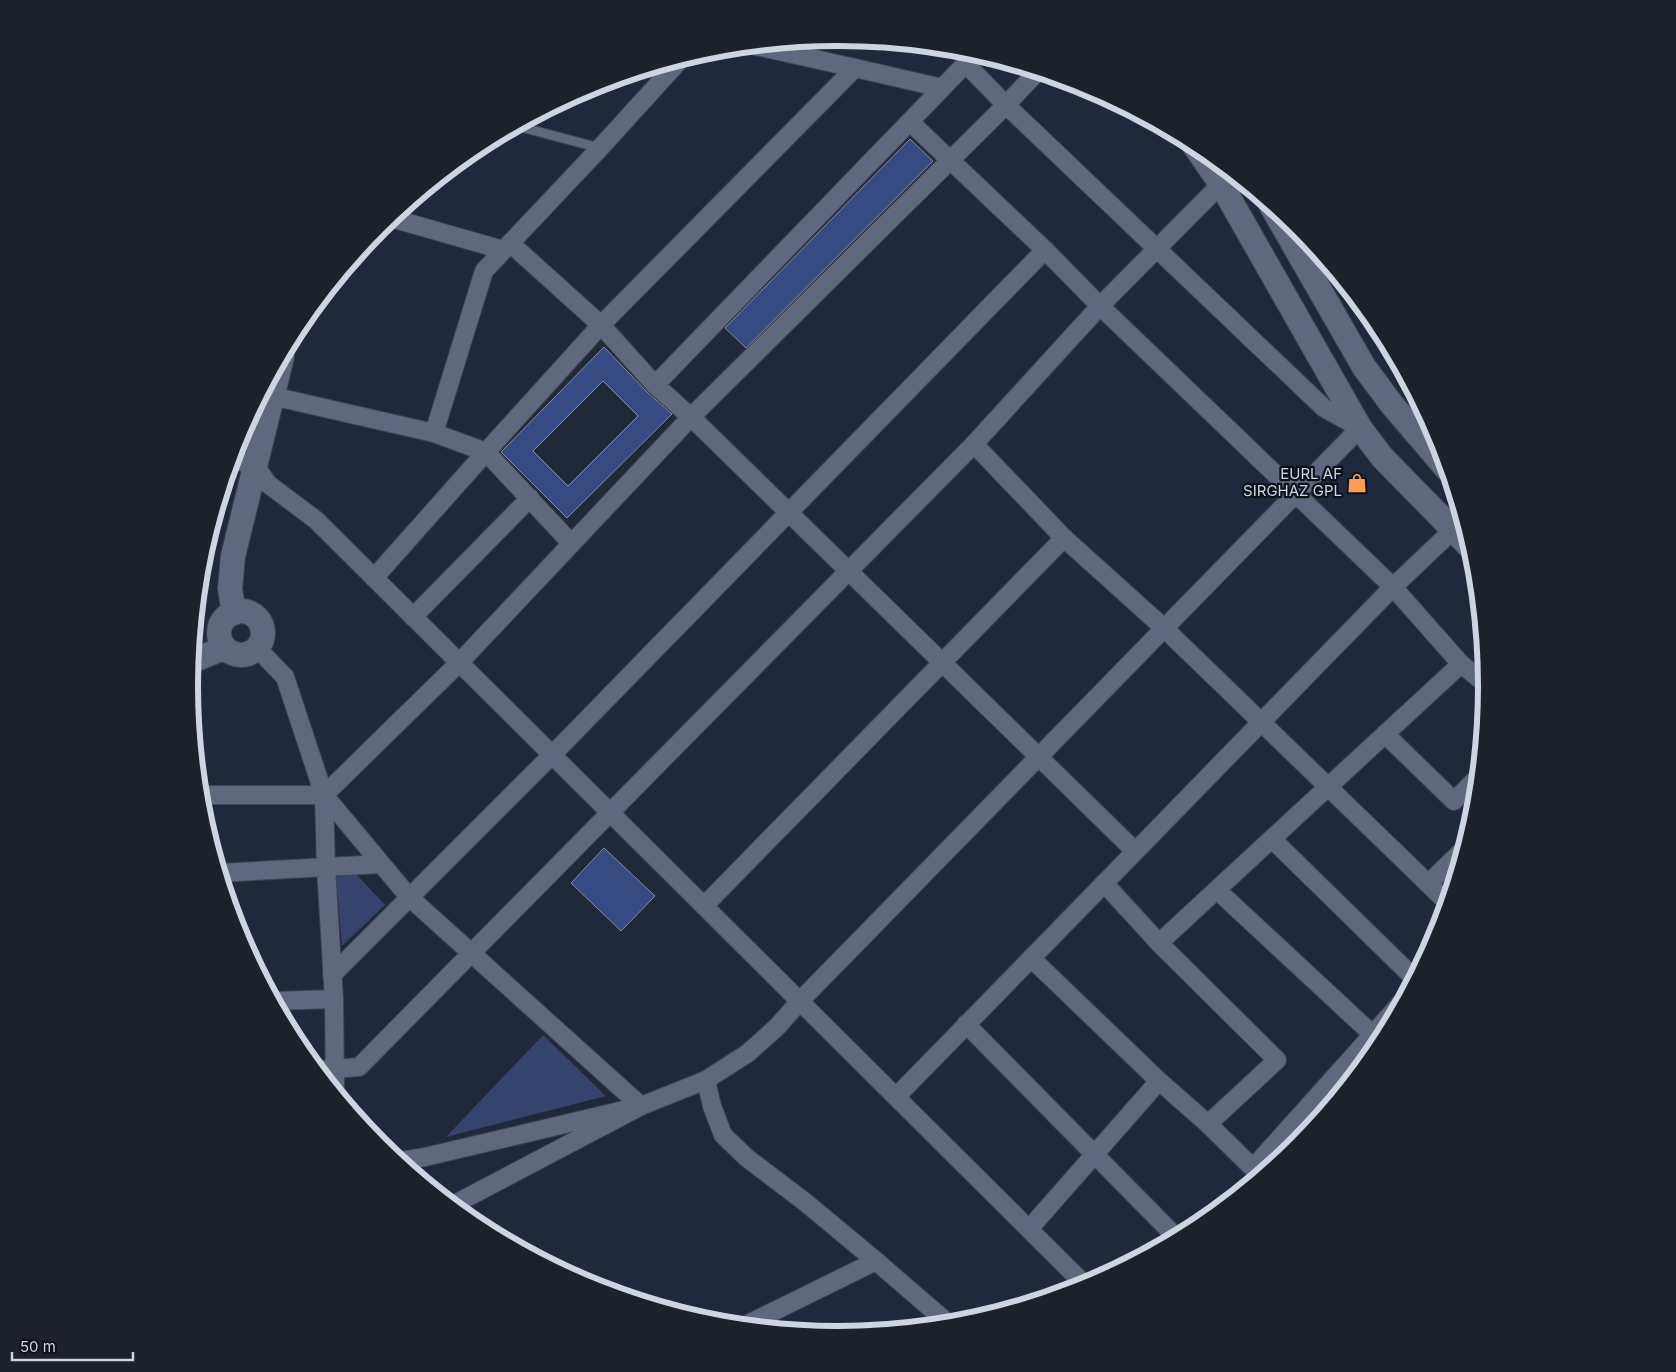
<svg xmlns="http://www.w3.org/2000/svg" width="1676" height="1372" font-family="Inter,sans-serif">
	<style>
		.green { fill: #34446c }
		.building { fill: #354b82; stroke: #838ea4; fill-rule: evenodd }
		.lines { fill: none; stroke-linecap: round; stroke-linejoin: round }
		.lane-casing { stroke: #3d4453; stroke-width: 11 }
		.street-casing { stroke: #3d4453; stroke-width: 20 }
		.secondary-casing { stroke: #3d4453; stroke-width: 26 }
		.lane { stroke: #5f687e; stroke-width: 9 }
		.street { stroke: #5f687e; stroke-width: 18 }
		.secondary { stroke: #5f687e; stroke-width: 24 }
		.labels { text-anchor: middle; stroke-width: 4.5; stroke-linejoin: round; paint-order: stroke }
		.poi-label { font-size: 15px; fill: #ced4e0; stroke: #0e111a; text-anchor: end }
		.rim { fill: none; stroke: #ced4e0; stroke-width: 6 }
	</style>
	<rect width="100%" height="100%" fill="#20283b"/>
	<g class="green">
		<polygon points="356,874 385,905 342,946 336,877"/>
		<polygon points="543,1035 606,1096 446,1137"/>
	</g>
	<g class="building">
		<polygon points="910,139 933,161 746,348 725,328"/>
		<path d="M604 347 648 393 672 414 567 518 501 452ZM603 381 638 416 568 486 533 451Z"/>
		<polygon points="604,848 655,896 621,931 571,883"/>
	</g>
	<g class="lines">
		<defs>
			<polyline id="lane" points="517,126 600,148"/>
			<g id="street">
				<polyline points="855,68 942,88"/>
				<polyline points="910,122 1045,250 1100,306 1393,587 1461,664 1486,684"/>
				<polyline points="391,218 503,250"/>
				<polyline points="510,243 601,325 655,385 691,417 1135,851"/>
				<polyline points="655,385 976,53"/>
				<polyline points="272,396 434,433 486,452 601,325 855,68 756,46"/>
				<polyline points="434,433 484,271 600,148 680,60"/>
				<polyline points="974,444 1064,538 1164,628 1447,902"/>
				<polyline points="233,459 255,465 268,484 316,520 1085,1285"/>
				<polyline points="374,578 486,452 571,543"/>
				<polyline points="413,617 530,498"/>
				<polyline points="258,649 285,677 324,795 459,663 691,417 1006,105 1037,72"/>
				<polyline points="1385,734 1454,801 1478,777"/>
				<polyline points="200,795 324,795"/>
				<polyline points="324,795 409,897 641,1106 453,1205"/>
				<polyline points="1272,839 1414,978"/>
				<polyline points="220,873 381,864"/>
				<polyline points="1428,884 1462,851"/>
				<polyline points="1217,890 1372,1034"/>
				<polyline points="704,906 1064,538"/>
				<polyline points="1159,943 1461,664"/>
				<polyline points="1031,958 1159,1081 1208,1124 1277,1060 1159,943 1104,883"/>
				<polyline points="332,975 552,755 1045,250"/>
				<polyline points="334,999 335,1090"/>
				<polyline points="274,1001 334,999 326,868 324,795"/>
				<polyline points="966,1024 1176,1237"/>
				<polyline points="318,1070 359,1067 974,444 1100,306 1221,184"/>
				<polyline points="706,1080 712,1106 723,1135 747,1158 805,1202 876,1261 949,1324"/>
				<polyline points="896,1097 1393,587 1453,530"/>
				<polyline points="1208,1124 1260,1175"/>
				<polyline points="400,1161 425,1157 641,1106 706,1080 748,1053 777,1027 800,1001 1360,428 1324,408 1006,105 965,63"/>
				<polyline points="1253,1168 1400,1004"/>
				<polyline points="1029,1229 1159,1081"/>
				<polyline points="746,1325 876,1261"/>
			</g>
			<g id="secondary">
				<polyline points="1194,145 1221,184 1360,428 1382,457 1470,547"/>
				<polyline points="1272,207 1364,367 1393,406 1447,469"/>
				<circle cx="241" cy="633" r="22"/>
				<polyline points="234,613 230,589 233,556 282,357"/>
				<polyline points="192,661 224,648"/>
			</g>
		</defs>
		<use href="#lane" class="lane-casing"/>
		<use href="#street" class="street-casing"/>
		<use href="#secondary" class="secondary-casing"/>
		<use href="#lane" class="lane"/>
		<use href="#street" class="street"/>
		<use href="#secondary" class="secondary"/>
	</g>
	<defs>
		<symbol id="shop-bare" viewBox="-9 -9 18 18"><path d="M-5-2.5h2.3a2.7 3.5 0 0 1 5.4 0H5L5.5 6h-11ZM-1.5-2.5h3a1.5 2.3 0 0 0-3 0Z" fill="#fc9d54" stroke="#0e111a" stroke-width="2.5" paint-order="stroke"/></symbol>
	</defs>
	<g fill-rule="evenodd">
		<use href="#shop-bare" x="1343" y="469" width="28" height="28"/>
	</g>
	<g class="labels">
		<g class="poi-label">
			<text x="1342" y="479">EURL AF<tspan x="1342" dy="17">SIRGHAZ GPL</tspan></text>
		</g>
	</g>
	<path d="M0 0H1676V1372H0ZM198 686a640 640 0 1 1 1280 0a640 640 0 1 1-1280 0Z" fill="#1d212a" fill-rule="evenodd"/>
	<path class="rim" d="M198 686a640 640 0 1 1 1280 0a640 640 0 1 1-1280 0Z"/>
	<path d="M12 1352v8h121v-8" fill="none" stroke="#ced4e0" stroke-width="2.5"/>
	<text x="20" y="1352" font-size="15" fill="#ced4e0" stroke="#0e111a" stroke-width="4" paint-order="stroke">50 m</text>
</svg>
